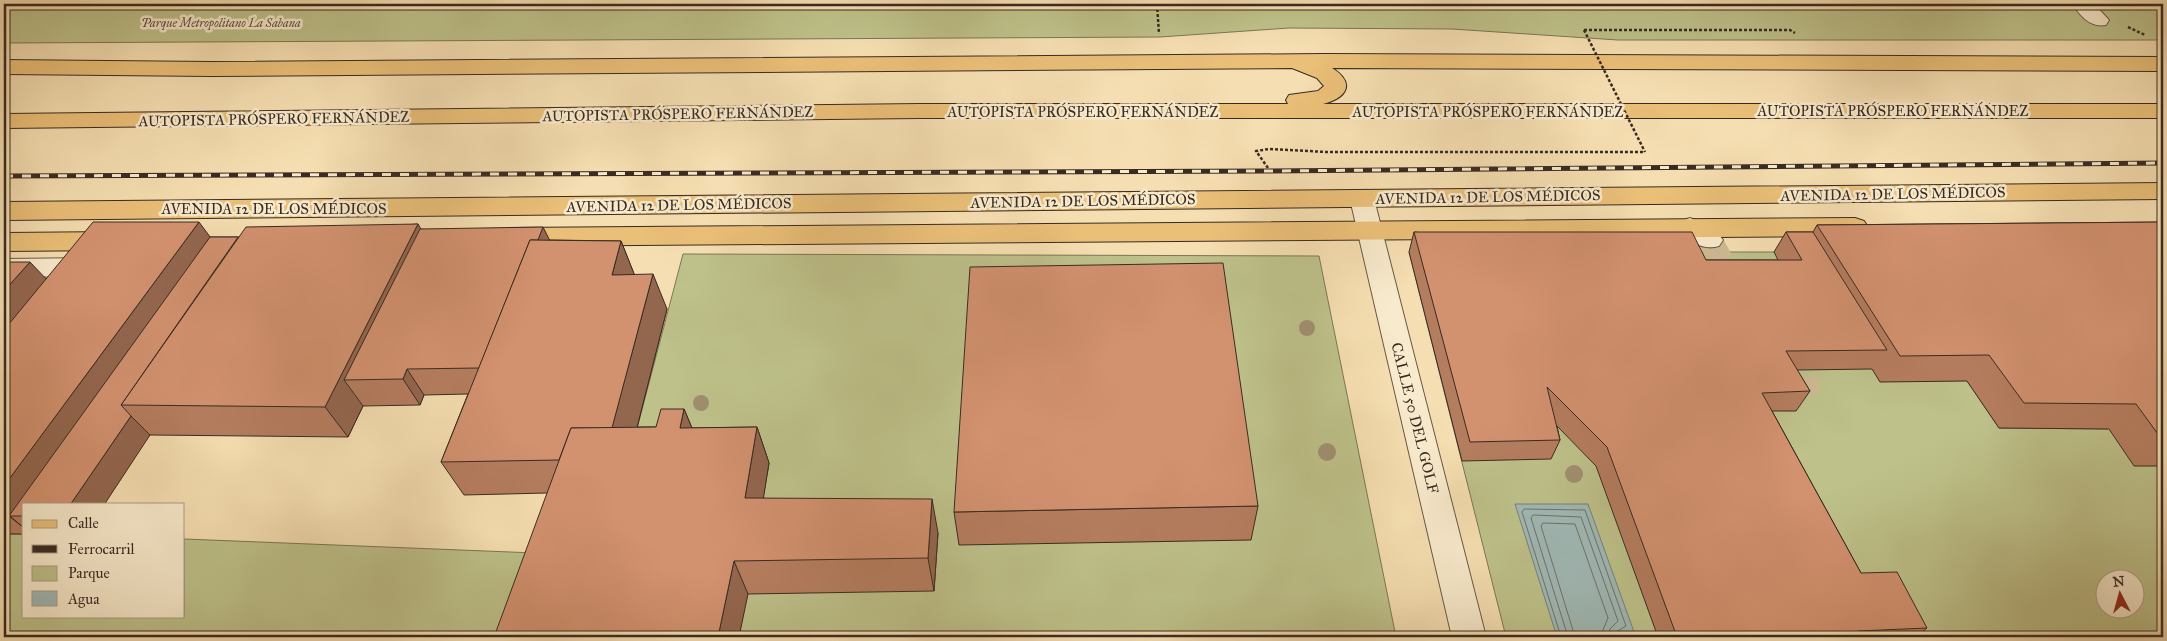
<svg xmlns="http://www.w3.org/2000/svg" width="2167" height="641" font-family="'IM FELL Great Primer',serif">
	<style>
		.green { fill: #bec18a; stroke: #7c7656; fill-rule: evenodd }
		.water { fill: #a0b9b6; stroke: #77807b }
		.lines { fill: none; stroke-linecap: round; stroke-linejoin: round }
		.shore { stroke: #6c726c; stroke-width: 1 }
		.minor-tunnel-far1 { stroke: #cfba95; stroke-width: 24; stroke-dasharray: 24 12; stroke-linecap: butt }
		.minor-tunnel { stroke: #cfba95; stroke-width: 30; stroke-dasharray: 30 15; stroke-linecap: butt }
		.minor-casing { stroke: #685846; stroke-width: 2 }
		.major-casing { stroke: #392b23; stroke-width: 2 }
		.highway-casing { stroke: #392b23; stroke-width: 2 }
		.path { stroke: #392b23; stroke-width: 2.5; stroke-dasharray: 3 2; stroke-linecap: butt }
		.minor { fill: #f8eacc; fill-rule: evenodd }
		.major { fill: #eabf78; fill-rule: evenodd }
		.highway { fill: #eabf78; fill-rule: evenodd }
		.rail-casing { stroke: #392b23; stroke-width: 5 }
		.rail { stroke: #f8eacc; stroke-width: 3; stroke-dasharray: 9; stroke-linecap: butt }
		.path-bridge { stroke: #392b23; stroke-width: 2.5; stroke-dasharray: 3 2; stroke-linecap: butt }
		.tree { fill: #a09071 }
		.wall { fill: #b57d5f; stroke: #392b23 }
		.shaded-wall { fill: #93664e; stroke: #392b23 }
		.building { fill: #d2916f; stroke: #392b23 }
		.labels { text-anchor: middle; stroke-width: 5; stroke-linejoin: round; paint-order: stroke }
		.far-park-label { font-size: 12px; font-style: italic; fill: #5a503d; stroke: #f8eacc }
		.street-label { font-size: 15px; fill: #392b23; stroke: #f8eacc }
	</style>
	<rect width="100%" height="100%" fill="#f5deb1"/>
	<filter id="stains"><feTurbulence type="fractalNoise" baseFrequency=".004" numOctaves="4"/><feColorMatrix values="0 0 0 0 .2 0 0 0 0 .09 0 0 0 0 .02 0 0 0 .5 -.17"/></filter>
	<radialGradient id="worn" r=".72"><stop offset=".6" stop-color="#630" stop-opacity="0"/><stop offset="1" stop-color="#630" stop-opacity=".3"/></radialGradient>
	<g class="green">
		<polygon points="4,4 2163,4 2163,40 1618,40 1452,29 1289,28 1160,37 4,43"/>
		<path d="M1409 252H1801L1967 381 1999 428 2108 429 2163 359V637H1506ZM2104 578H2134V608H2104Z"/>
		<polygon points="683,254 1319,256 1396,637 739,637 768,463 628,463"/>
		<polygon points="4,534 24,534 24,617 184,617 184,539 560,554 530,637 4,637"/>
	</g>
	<polygon class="water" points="1515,504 1588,504 1634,632 1615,637 1557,637"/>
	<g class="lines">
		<g class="shore">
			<polyline points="1561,637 1522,512 1524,509 1585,510 1626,626 1616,632 1614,637"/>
			<polyline points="1568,637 1531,518 1533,515 1581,517 1618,621 1610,629 1608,637"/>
			<polyline points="1575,637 1541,526 1543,523 1575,524 1608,618 1600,637"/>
		</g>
		<polyline class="minor-tunnel-far1" points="1710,240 1733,282"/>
		<g class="minor-tunnel">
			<polyline points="1732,280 1739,293"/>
			<polyline points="1784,337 1797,361 1806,396"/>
		</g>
		<defs>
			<g id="minor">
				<path d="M2073 4H2094L2109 20 2106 25C2090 28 2080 16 2073 4Z"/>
				<polygon points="1362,191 1371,193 1374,199 1486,637 1452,637 1350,199 1353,193"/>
				<path d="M1690 218C1702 222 1716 229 1723 240L1719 246C1704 251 1685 241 1677 227L1681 221Z"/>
				<polygon points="93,258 102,260 106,267 102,274 93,276 4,277 4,259"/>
			</g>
			<g id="major">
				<polygon points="2163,183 2163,199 4,220 4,202"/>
				<polygon points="1855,218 1864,221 1868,227 1864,233 1855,236 510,246 501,243 497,237 501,231 510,228"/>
				<polygon points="115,232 124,235 128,241 124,247 115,250 4,251 4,233"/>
			</g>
			<path id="highway" d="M1324 54 2163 57V71L1332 68C1356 83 1347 98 1323 104H2163V118H920L4 128V114L920 104H1288L1286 100 1289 95 1318 91 1324 86 1317 78 1292 68 211 76 4 74V60L211 62Z"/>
		</defs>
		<use href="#minor" class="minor-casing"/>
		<use href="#major" class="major-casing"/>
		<use href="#highway" class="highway-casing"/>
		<g class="path">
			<polyline points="1157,4 1159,34"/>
			<polyline points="2128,27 2145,35"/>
			<polyline points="1584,30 1790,30 1795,33"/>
			<polyline points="1268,168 1256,151 1269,149 1327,152 1645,152"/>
		</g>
		<use href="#minor" class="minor"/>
		<use href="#major" class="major"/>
		<use href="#highway" class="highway"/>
		<defs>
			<polyline id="rail" points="4,176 1269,171 2163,163"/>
		</defs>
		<use href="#rail" class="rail-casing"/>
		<use href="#rail" class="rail"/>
		<polyline class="path-bridge" points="1584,30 1645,152"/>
	</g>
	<g class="tree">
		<circle cx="1307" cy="328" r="8"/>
		<circle cx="701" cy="403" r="8"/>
		<circle cx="1327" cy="452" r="9"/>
		<circle cx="1574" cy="474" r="9"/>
	</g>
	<g class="wall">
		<polygon points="2163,222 2163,466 2134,466 2109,429 1999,428 1967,381 1880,382 1872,369 1797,370 1810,391 1796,411 1772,411 1861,573 1927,628 1916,637 1658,637 1596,466 1557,426 1560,440 1551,459 1462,461 1409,252 1414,232 1706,260 1778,260 1774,252 1786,232 1813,232 1817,225"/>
		<polygon points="418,224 420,229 550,240 621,241 634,274 667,309 637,427 656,427 684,409 692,428 757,427 769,463 763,498 938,533 934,591 748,594 547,493 464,495 441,462 468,394 424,395 420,405 363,406 348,437 150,435 24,505 24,534 4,534 4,262 46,279 210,237 238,237"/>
		<polygon points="1258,506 1251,540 959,545 954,512"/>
		<polygon points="2163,629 2163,637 2151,637"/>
	</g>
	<g class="shaded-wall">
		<polygon points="199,222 225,257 121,405 9,516 24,528 4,511 4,486"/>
		<polygon points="418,224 436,255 344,380 363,406 348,437 325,407"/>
		<polygon points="543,227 556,253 486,368"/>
		<polygon points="621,241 635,276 612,275"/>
		<polygon points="30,262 49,282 4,334 4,291"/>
		<polygon points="653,274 667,309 628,463 611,430"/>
		<polygon points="407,369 424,395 420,405 403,379"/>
		<polygon points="684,409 699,445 680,428"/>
		<polygon points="131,416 150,435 104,505 70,505"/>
		<polygon points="757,427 769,463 758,532 745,498"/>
		<polygon points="932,499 938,533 934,591 928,558"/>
		<polygon points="734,561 748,594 739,637 718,637"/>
	</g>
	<g class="building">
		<polygon points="93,222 199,222 4,486 4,330"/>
		<polygon points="2163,222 2163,441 2136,404 2024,403 1989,355 1900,356 1817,225"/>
		<polygon points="418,224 325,407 121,405 246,227"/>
		<polygon points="543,227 538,240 530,240 479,368 407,369 403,379 344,380 420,229"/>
		<polygon points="1414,232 1692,232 1706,260 1802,260 1786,232 1813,232 1887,350 1786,351 1810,391 1762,393 1861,573 1897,572 1927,628 1858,631 1861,637 1677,637 1607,447 1547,387 1560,440 1470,442"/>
		<polygon points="210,237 238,237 121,405 131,416 70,505 24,505 24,516 9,516"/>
		<polygon points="530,240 621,241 612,275 653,274 612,428 571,428 559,460 441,462"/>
		<polygon points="4,262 30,262 4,291"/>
		<polygon points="1223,263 1258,506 954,512 970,267"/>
		<polygon points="661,409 684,409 680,428 757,427 745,498 932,499 928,558 734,561 718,637 494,637 571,428 656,427"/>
	</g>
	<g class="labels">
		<g class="far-park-label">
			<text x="221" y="27">Parque Metropolitano La Sabana</text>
		</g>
		<g class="street-label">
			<text x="1893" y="116">AUTOPISTA PRÓSPERO FERNÁNDEZ</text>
			<text x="1083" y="117">AUTOPISTA PRÓSPERO FERNÁNDEZ</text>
			<text x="1488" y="117">AUTOPISTA PRÓSPERO FERNÁNDEZ</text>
			<text transform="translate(678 114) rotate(-1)" y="5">AUTOPISTA PRÓSPERO FERNÁNDEZ</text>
			<text transform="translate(274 119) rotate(-1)" y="5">AUTOPISTA PRÓSPERO FERNÁNDEZ</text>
			<text transform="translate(1893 194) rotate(-1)" y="5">AVENIDA 12 DE LOS MÉDICOS</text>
			<text transform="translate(1488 197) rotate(-1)" y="5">AVENIDA 12 DE LOS MÉDICOS</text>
			<text transform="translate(1083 201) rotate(-1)" y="5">AVENIDA 12 DE LOS MÉDICOS</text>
			<text transform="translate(679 205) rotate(-1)" y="5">AVENIDA 12 DE LOS MÉDICOS</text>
			<text x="274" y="214">AVENIDA 12 DE LOS MÉDICOS</text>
			<text transform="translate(1415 418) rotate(76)" y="5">CALLE 50 DEL GOLF</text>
		</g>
	</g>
	<rect width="2167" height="641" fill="none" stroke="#f5deb1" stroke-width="20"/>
	<rect x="5" y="5" width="2157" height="631" fill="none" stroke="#392b23" stroke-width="2.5"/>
	<rect x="10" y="10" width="2147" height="621" fill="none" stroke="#392b23"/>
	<rect x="22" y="503" width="162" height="115" fill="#f8eacc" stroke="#ac9e88"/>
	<rect x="32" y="520" width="25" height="8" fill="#eabf78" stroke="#ac9e88"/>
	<text x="68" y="528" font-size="15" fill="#392b23">Calle</text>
	<rect x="32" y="545" width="25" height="8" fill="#392b23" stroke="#ac9e88"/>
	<text x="68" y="554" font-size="15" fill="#392b23">Ferrocarril</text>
	<rect x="32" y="566" width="25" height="15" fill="#bec18a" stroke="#ac9e88"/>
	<text x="68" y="578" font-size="15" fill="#392b23">Parque</text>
	<rect x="32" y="591" width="25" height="15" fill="#a0b9b6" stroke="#ac9e88"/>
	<text x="68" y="604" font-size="15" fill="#392b23">Agua</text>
	<g transform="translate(2120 594) rotate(354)"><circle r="24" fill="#f8eacc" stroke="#ac9e88"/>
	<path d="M0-4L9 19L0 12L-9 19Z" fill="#8f2418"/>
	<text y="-8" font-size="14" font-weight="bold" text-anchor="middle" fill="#392b23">N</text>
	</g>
	<rect width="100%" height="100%" filter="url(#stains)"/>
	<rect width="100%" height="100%" fill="url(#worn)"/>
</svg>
